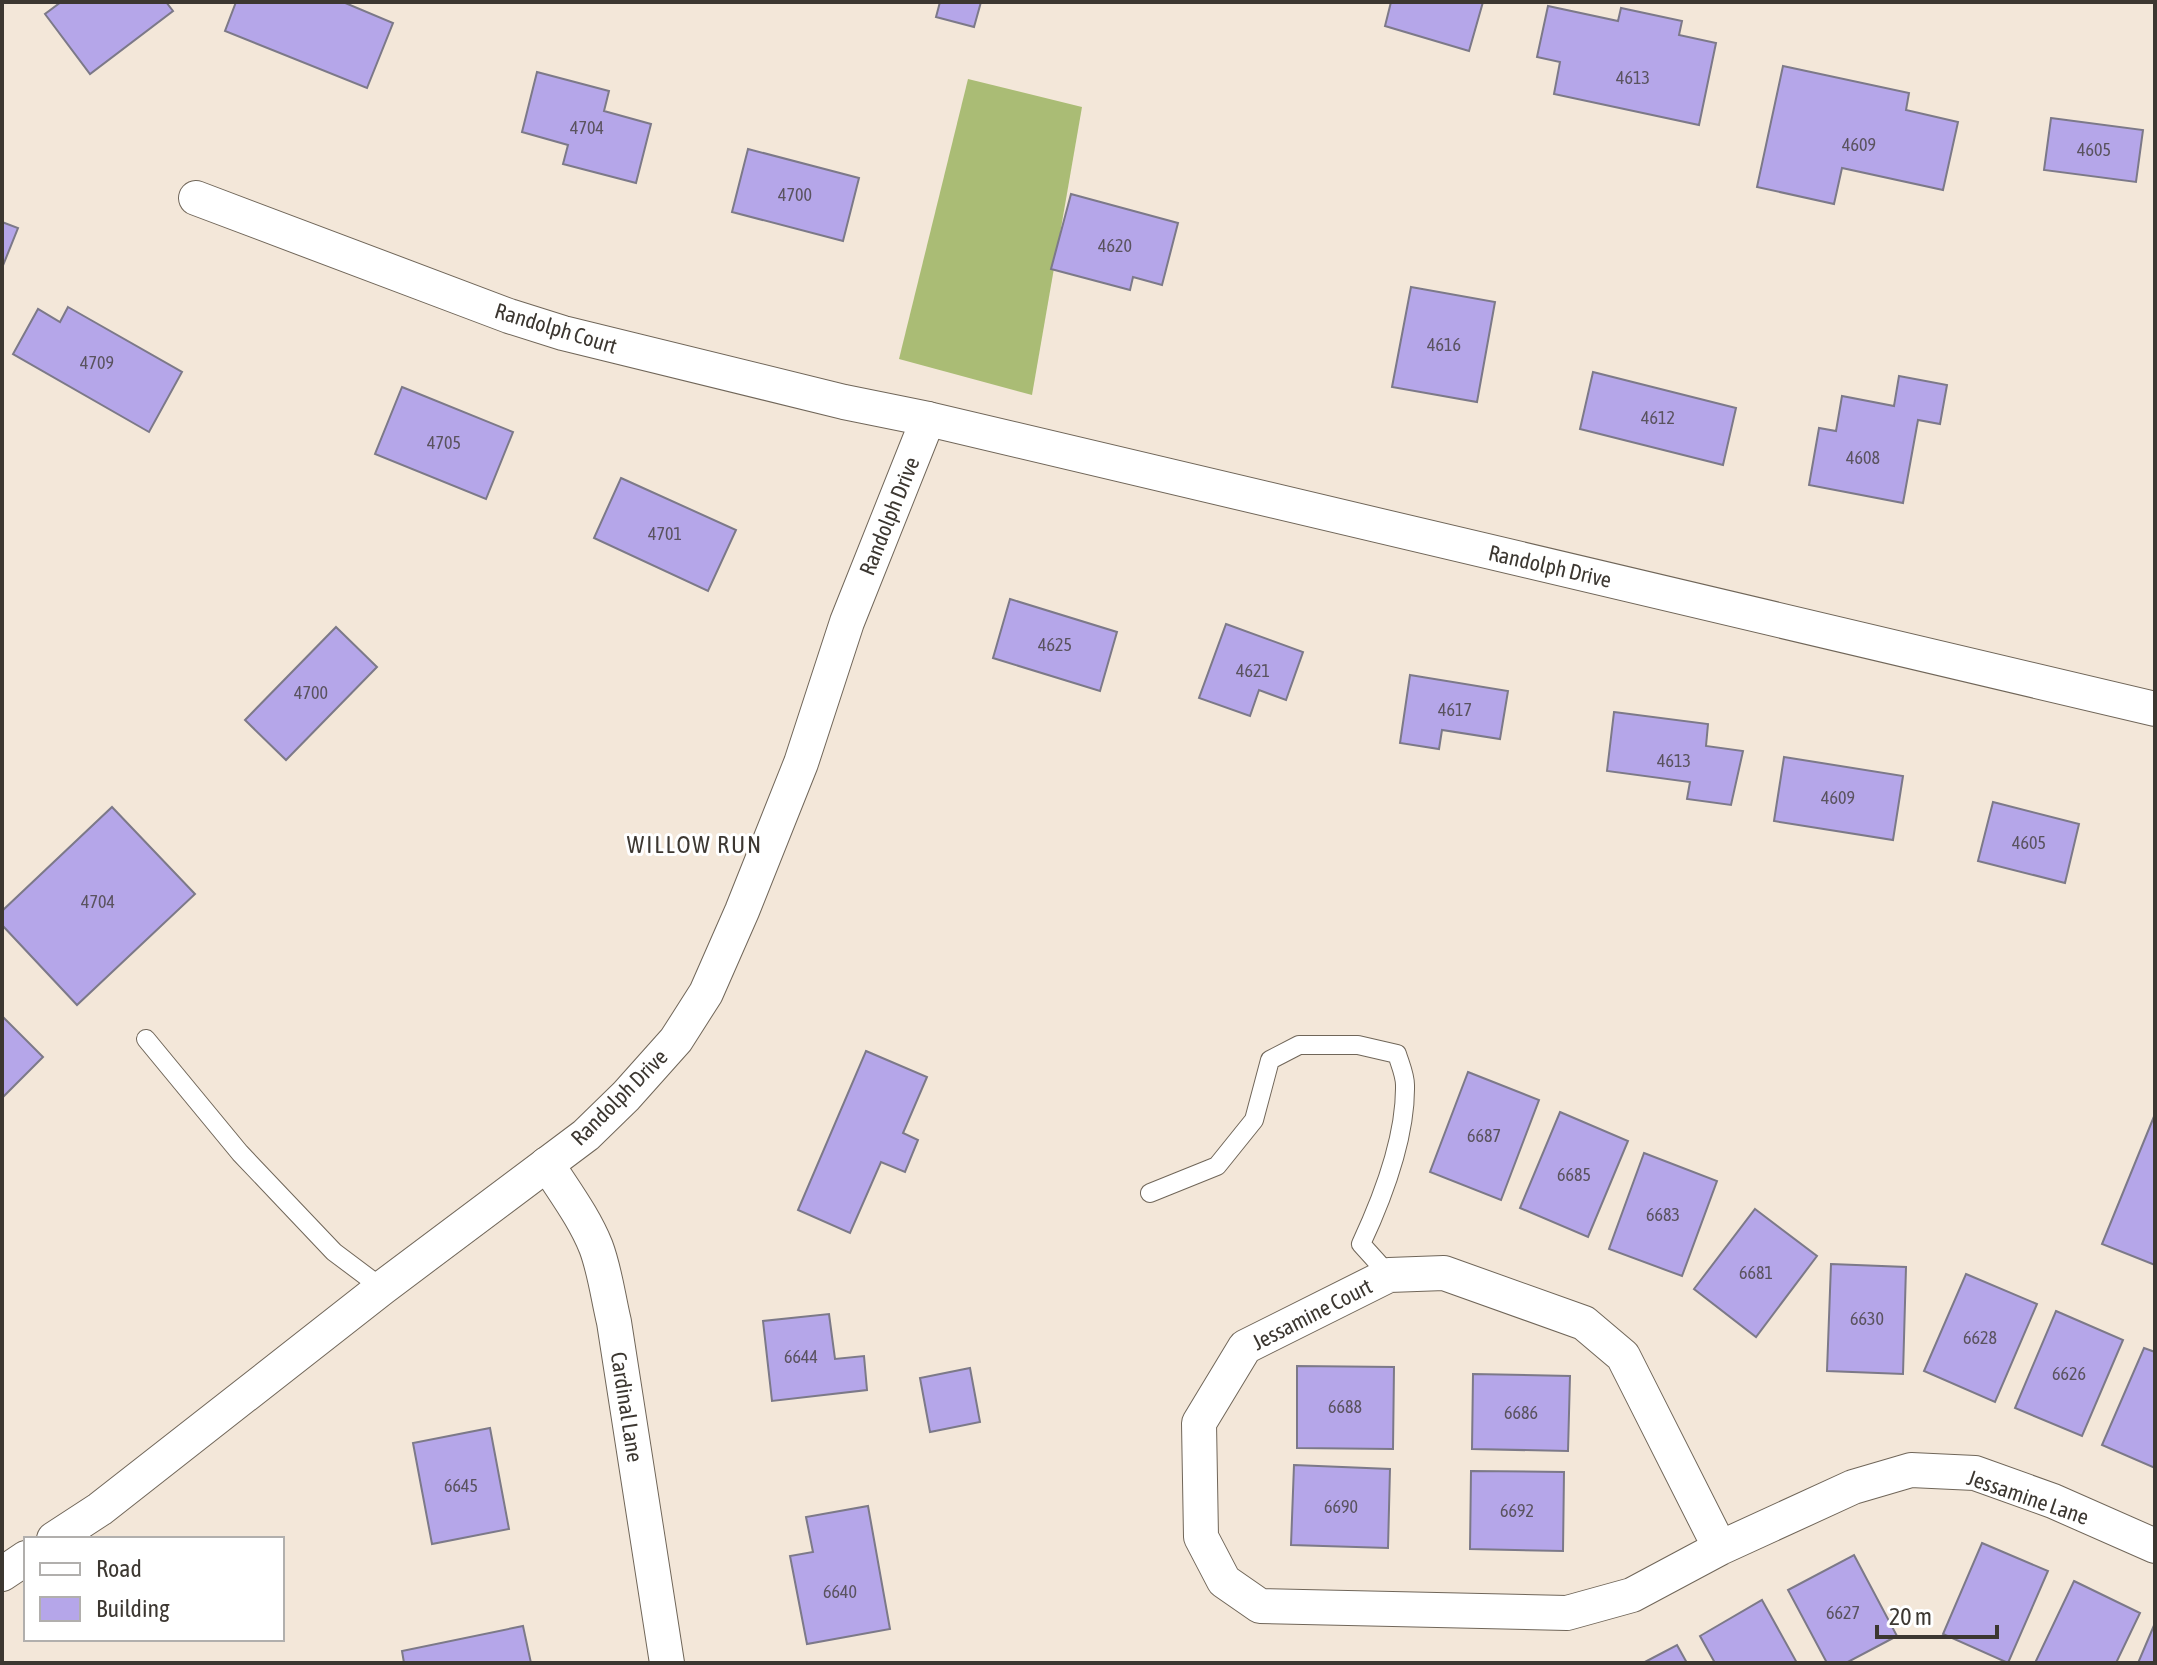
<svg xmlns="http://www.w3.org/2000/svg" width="2157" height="1665" font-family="'Asap Condensed',sans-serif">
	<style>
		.forest { fill: #aabc75 }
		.building { fill: #b5a6e9; stroke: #7c7988; stroke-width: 2 }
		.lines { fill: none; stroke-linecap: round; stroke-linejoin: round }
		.lane-casing { stroke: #706659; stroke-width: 20 }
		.street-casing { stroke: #706659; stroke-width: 36 }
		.lane { stroke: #fff; stroke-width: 18 }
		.street { stroke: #fff; stroke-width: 34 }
		.labels { text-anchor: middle; stroke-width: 6; stroke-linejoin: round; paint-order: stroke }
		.number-label { font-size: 18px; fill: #5a535f }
		.street-label { font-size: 22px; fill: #3c3731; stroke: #fff }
		.neighbourhood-label { font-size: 24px; letter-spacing: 2px; fill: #3c3731; stroke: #fff }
	</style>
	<rect width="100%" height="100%" fill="#f3e7d9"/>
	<polygon class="forest" points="968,79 1082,107 1032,395 899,359"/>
	<g class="building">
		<polygon points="61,2 166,2 173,11 90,74 45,14"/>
		<polygon points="236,2 343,2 393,23 367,88 225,31"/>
		<polygon points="940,2 981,2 974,27 936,17"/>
		<polygon points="1391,2 1483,2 1469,51 1385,26"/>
		<polygon points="1548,6 1618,21 1621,8 1682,21 1679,35 1716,43 1699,125 1554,94 1560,62 1537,57"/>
		<polygon points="1783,66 1909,93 1906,110 1958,122 1943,190 1842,168 1834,204 1757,187"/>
		<polygon points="537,72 609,91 604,111 651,124 636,183 563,164 568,145 522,132"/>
		<polygon points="2051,118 2143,130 2136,182 2044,170"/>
		<polygon points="748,149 859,178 843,241 732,212"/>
		<polygon points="1071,194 1178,223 1162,285 1133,277 1130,290 1051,269"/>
		<polygon points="2,222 18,228 2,268"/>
		<polygon points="1411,287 1495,302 1477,402 1392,387"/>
		<polygon points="68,307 182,372 149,432 13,354 38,309 60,322"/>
		<polygon points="1593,372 1736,408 1723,465 1580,429"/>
		<polygon points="1899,376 1947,385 1940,424 1918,420 1903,503 1809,485 1819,428 1836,431 1842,396 1894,406"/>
		<polygon points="402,387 513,432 486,499 375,454"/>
		<polygon points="621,478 736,530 708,591 594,538"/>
		<polygon points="1010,599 1117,632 1100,691 993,658"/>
		<polygon points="1226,624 1303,652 1286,700 1259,690 1250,716 1199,698"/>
		<polygon points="336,627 377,667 286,760 245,720"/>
		<polygon points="1410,675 1508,691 1500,739 1442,730 1439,749 1400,743"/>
		<polygon points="1614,712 1708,724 1706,746 1743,751 1731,805 1687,799 1690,782 1607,771"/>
		<polygon points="1784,757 1903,776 1893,840 1774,821"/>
		<polygon points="1993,802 2079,824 2065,883 1978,861"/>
		<polygon points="112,807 195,894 77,1005 2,925 2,911"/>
		<polygon points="2,1016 43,1057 2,1098"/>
		<polygon points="866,1051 927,1077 903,1133 918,1140 905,1172 881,1162 850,1233 798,1210"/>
		<polygon points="1468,1072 1539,1100 1501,1200 1430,1172"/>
		<polygon points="1560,1112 1628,1141 1588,1237 1520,1208"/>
		<polygon points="2155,1114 2155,1265 2102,1244"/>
		<polygon points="1644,1153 1717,1181 1682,1276 1609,1249"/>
		<polygon points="1755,1209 1817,1256 1756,1337 1694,1289"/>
		<polygon points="1831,1264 1906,1267 1903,1374 1827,1371"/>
		<polygon points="1966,1274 2037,1304 1995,1402 1924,1371"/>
		<polygon points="2056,1311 2123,1340 2082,1436 2015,1408"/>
		<polygon points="829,1314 835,1359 864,1356 867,1390 772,1401 763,1321"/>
		<polygon points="2144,1348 2155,1352 2155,1468 2102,1445"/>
		<polygon points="1297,1366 1394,1367 1393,1449 1297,1448"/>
		<polygon points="970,1368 980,1422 930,1432 920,1378"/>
		<polygon points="1473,1374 1570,1376 1568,1451 1472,1449"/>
		<polygon points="490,1428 509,1529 432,1544 413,1443"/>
		<polygon points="1294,1465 1390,1469 1388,1548 1291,1545"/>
		<polygon points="1471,1471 1564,1472 1563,1551 1470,1549"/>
		<polygon points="868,1506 890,1629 807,1644 790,1556 813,1552 806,1517"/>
		<polygon points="1982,1543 2048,1571 2008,1663 1943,1634"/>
		<polygon points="1854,1555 1897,1636 1846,1663 1827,1663 1788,1590"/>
		<polygon points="2074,1581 2140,1613 2116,1663 2035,1663"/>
		<polygon points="1762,1600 1797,1663 1715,1663 1700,1636"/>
		<polygon points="2155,1623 2155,1663 2138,1663"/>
		<polygon points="523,1626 531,1663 404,1663 402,1651"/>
		<polygon points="1677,1645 1687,1663 1643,1663"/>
	</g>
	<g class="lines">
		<defs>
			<g id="lane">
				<polyline points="146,1039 240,1153 334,1252 382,1288"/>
				<path d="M1150 1193 1217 1166 1254 1120 1270 1060 1299 1045H1358L1397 1054C1400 1064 1405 1075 1405 1085 1406 1137 1383 1197 1361 1244L1389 1275"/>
			</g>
			<g id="street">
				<polyline points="196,198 509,316 563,333 844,402 928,419 2155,709"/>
				<path d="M547 1164C564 1191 584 1217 596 1247 605 1271 608 1297 614 1322L667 1663"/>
				<polyline points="54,1539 100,1509 382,1288 586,1135 626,1096 676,1040 706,993 742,911 801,763 847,622 928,419"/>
				<polyline points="1720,1548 1623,1356 1584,1323 1444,1273 1389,1275 1245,1347 1199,1423 1201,1537 1224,1581 1260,1606 1567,1613 1632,1595 1720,1548 1853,1487 1911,1470 1975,1473 2053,1501 2155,1546"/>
				<polyline points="2,1574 26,1558"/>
			</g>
		</defs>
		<use href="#lane" class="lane-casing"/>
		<use href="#street" class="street-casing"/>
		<use href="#lane" class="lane"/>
		<use href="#street" class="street"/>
	</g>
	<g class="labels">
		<g class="number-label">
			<text x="1633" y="84">4613</text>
			<text x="587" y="134">4704</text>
			<text x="1859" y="151">4609</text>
			<text x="2094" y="156">4605</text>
			<text x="795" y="201">4700</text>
			<text x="1115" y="252">4620</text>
			<text x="1444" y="351">4616</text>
			<text x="97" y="369">4709</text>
			<text x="1658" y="424">4612</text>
			<text x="444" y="449">4705</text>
			<text x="1863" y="464">4608</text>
			<text x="665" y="540">4701</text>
			<text x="1055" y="651">4625</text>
			<text x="1253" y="677">4621</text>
			<text x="311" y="699">4700</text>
			<text x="1455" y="716">4617</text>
			<text x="1674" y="767">4613</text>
			<text x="1838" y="804">4609</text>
			<text x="2029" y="849">4605</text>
			<text x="98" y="908">4704</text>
			<text x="1484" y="1142">6687</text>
			<text x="1574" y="1181">6685</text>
			<text x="1663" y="1221">6683</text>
			<text x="1756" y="1279">6681</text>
			<text x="1867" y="1325">6630</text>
			<text x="1980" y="1344">6628</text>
			<text x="801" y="1363">6644</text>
			<text x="2069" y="1380">6626</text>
			<text x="1345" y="1413">6688</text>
			<text x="1521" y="1419">6686</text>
			<text x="461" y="1492">6645</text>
			<text x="1341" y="1513">6690</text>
			<text x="1517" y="1517">6692</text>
			<text x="840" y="1598">6640</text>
			<text x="1843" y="1619">6627</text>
		</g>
		<g class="street-label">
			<text transform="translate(556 328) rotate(17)" y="8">Randolph Court</text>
			<text transform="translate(889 516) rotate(-68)" y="8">Randolph Drive</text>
			<text transform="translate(1550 566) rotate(13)" y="8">Randolph Drive</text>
			<text transform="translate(619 1097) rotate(-45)" y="8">Randolph Drive</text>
			<text transform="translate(1312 1314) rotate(-27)" y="8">Jessamine Court</text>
			<text transform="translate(627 1407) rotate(81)" y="8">Cardinal Lane</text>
			<text transform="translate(2028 1497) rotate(19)" y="8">Jessamine Lane</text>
		</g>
		<g class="neighbourhood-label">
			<text x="695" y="853">WILLOW RUN</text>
		</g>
	</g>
	<rect width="2157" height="1665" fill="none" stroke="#3c3731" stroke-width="8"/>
	<rect x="24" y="1537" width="260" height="104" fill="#ffffff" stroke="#b1afad" stroke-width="2"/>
	<rect x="40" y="1563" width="40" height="12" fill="#ffffff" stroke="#b1afad" stroke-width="2"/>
	<text x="96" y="1577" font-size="24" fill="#3c3731">Road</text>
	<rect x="40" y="1597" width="40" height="24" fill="#b5a6e9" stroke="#b1afad" stroke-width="2"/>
	<text x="96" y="1617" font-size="24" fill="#3c3731">Building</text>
	<path d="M1877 1625v12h120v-12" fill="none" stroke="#3c3731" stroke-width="4"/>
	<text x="1889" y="1625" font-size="24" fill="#3c3731" stroke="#ffffff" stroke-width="6" paint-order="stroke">20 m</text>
</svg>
